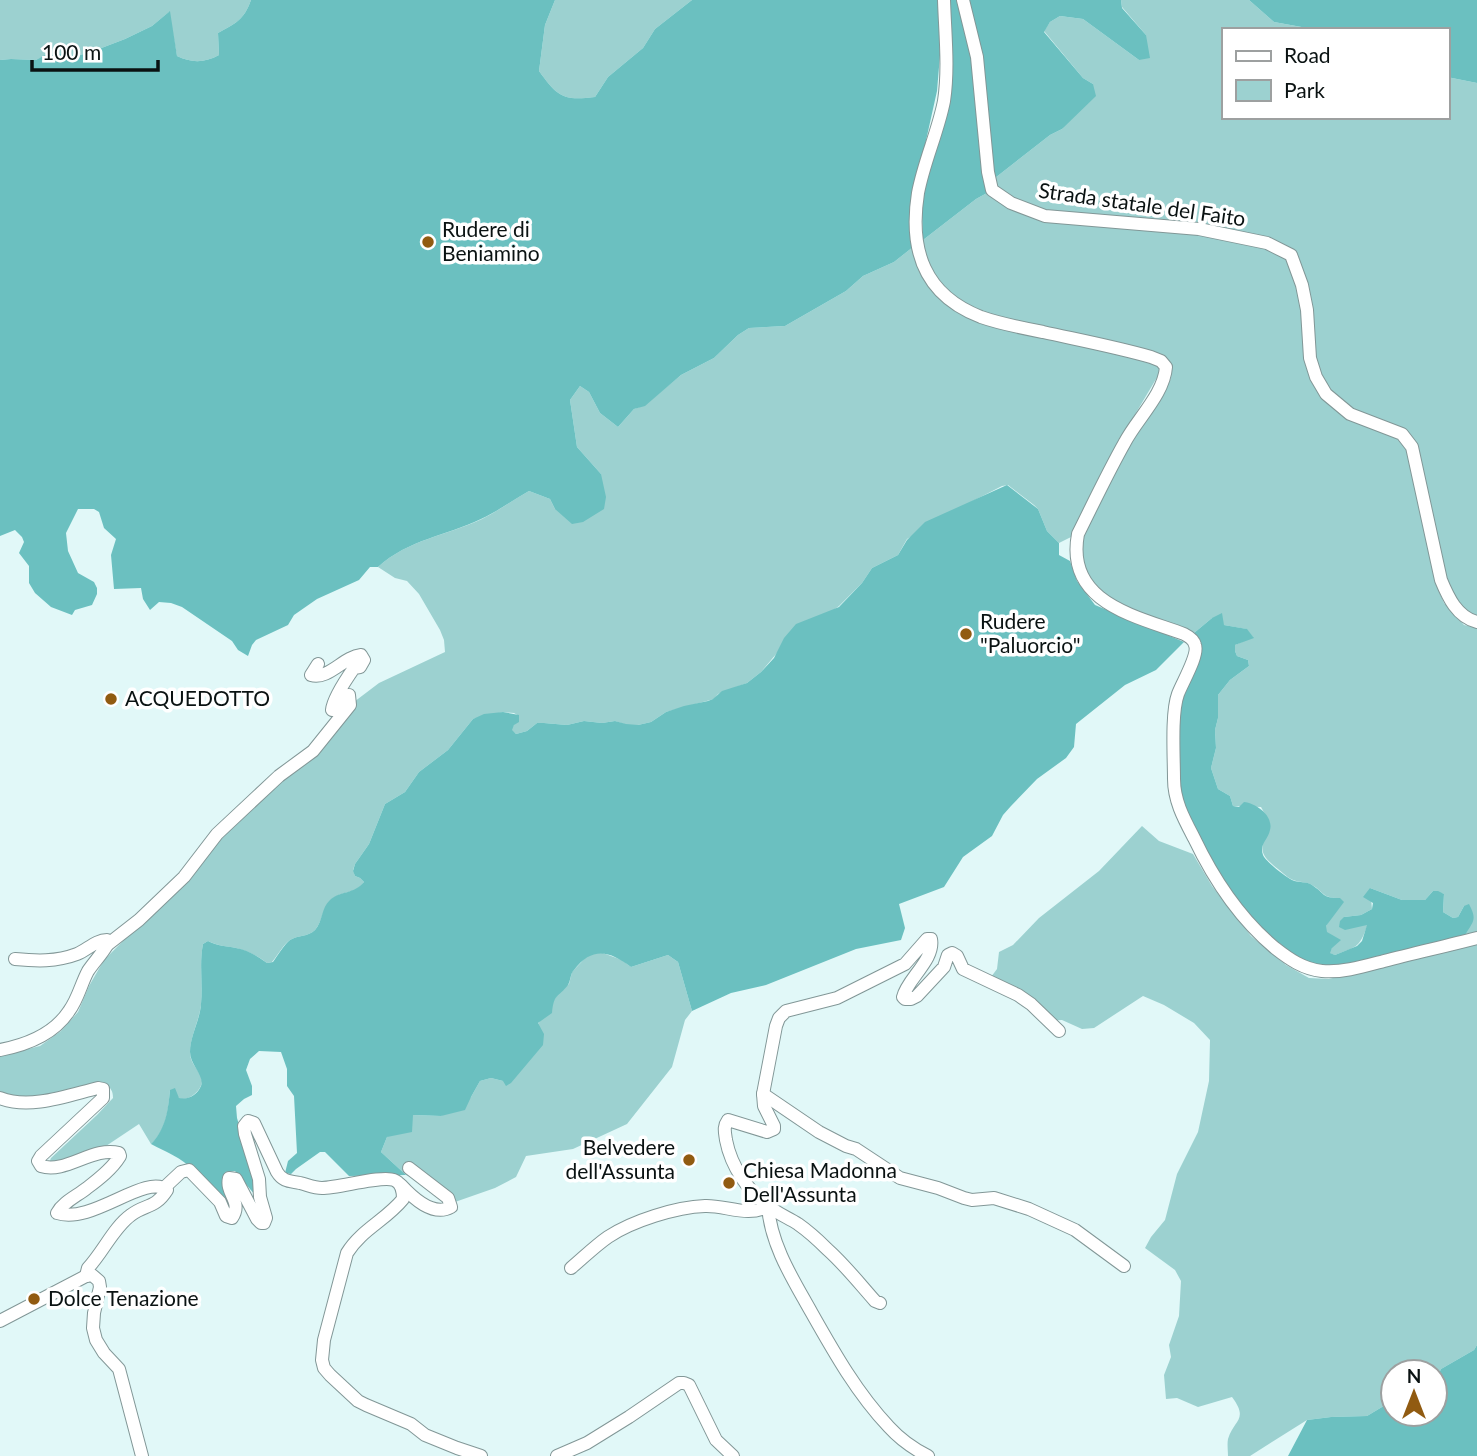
<svg xmlns="http://www.w3.org/2000/svg" width="1477" height="1456" font-family="Lato,sans-serif">
	<style>
		.green { fill: #9cd1d0 }
		.forest { fill: #6bc0c0 }
		.lines { fill: none; stroke-linecap: round; stroke-linejoin: round }
		.minor-casing { stroke: #829797; stroke-width: 14 }
		.minor { stroke: #fff; stroke-width: 12 }
		.poi-dot { fill: #915b11; stroke: #fff; stroke-width: 2.5 }
		.labels { text-anchor: middle; stroke-width: 7; stroke-linejoin: round; paint-order: stroke }
		.street-label { font-size: 21px; fill: #0a1212; stroke: #fff }
		.poi-label { font-size: 21px; fill: #0a1212; stroke: #fff; text-anchor: start }
	</style>
	<rect width="100%" height="100%" fill="#e1f8f8"/>
	<g class="green">
		<path d="M0 0H251C244 20 236 23 218 33L219 55C205 63 191 63 177 56L169 12 152 26 125 39 91 52 80 55 58 54 46 55 36 60 11 59 0 60Z"/>
		<path d="M555 0H692L655 29 643 48 608 77 595 97C563 101 558 97 539 71L545 25Z"/>
		<path d="M1121 0H1249L1274 22 1318 30H1223V117H1447V77L1477 83V617C1460 613 1451 594 1445 579L1416 446 1353 410 1330 391 1320 375 1315 357 1306 284 1269 239 1046 211 1013 199 996 187 995 178 1050 135 1062 129 1093 84 1083 78 1044 31 1050 22 1060 16 1083 19 1139 60 1146 35 1122 7Z"/>
		<path d="M987 193 1008 208 1198 234 1265 248 1287 260 1296 286 1322 398 1398 439 1407 450 1435 582 1444 603 1464 625 1477 628V932L1465 935 1464 906 1458 917 1453 918 1443 912 1444 894 1433 891 1425 900H1402L1370 888 1372 909 1361 915 1344 917 1368 924C1359 948 1358 946 1335 955L1329 953 1332 948 1326 932V926L1340 898C1321 898 1326 893 1312 885 1306 881 1298 883 1291 879 1287 877 1283 873 1278 869 1256 852 1261 848 1270 823L1261 807 1233 806 1230 796 1218 789 1211 768 1216 748 1215 730 1218 718V695L1230 680 1249 666 1248 660 1237 656 1235 651V645L1253 637 1246 629 1224 625 1212 618 1194 633 1132 611 1107 598 1092 580 1082 562 1083 536 1130 444 1165 391 1171 378 1172 366 1165 356 1153 351C1120 344 1087 337 1053 329 1020 322 980 317 953 295 933 279 928 263 923 240L976 199Z"/>
		<path d="M913 247 918 266 925 281 950 306 1150 359 1160 368 1159 374 1111 455 1071 537 1059 543 1047 531 1038 509 1034 505 1008 485 1002 486 967 504 907 539 898 555 872 568 862 583 839 606 777 653 761 672 747 683 718 694 714 699 666 712 651 722 638 725H627L615 721 602 723 584 721 567 725 544 723H537L527 731 516 734 511 730 519 716 514 713 503 712 473 719 448 750 419 772 405 792 385 804 369 844 355 864 353 870 355 876 360 878 364 882C357 893 345 891 335 897 322 904 324 920 315 930 308 937 298 935 290 940 283 945 278 955 272 962L267 963C258 956 247 951 236 948 225 946 219 946 208 941L203 944C199 965 203 984 201 1005 199 1021 190 1037 190 1053 190 1065 203 1073 202 1082 201 1090 191 1099 183 1099 178 1099 173 1093 170 1090 168 1110 167 1129 151 1144L139 1124 103 1148 49 1163 51 1158 97 1115 113 1098C113 1091 111 1088 105 1084 71 1092 34 1105 0 1094V1056L40 1046 61 1031 78 1012 89 986 104 960 129 935 212 843 350 705 379 683 445 652 444 640 440 630 419 594 407 581 395 578 378 567C409 539 446 536 482 519 498 511 513 500 529 491L550 499 555 509 601 474 577 447 570 400 580 386 589 392 600 413 618 427 634 409 645 405 681 375 714 358 738 335 749 328 785 326 846 291 863 276 894 262Z"/>
		<path d="M1142 826 1159 841 1193 854 1212 886 1251 936 1286 965 1309 978 1329 979 1477 941V1345L1474 1350 1441 1369 1435 1382V1372H1393V1403L1387 1404 1367 1416 1331 1417 1307 1420 1250 1456H1228C1228 1451 1227 1444 1228 1439 1234 1419 1249 1420 1232 1397L1198 1407 1177 1398 1166 1399 1164 1375 1171 1357 1169 1345 1179 1316 1181 1281 1175 1270 1145 1248 1151 1237 1165 1220 1177 1174 1198 1132 1209 1081 1210 1040 1194 1023 1164 1005 1143 996 1094 1028 1082 1029 1062 1020 1039 1021 1027 1005 991 977 997 969 999 952 1013 945 1039 918 1099 871Z"/>
		<polygon points="600,952 622,960 631,967 668,955 678,962 692,1011 685,1020 672,1067 627,1124 573,1149 526,1156 516,1177 495,1188 455,1202 432,1186 406,1175 381,1152 387,1137 413,1115 441,1116 471,1097 480,1081 491,1078 503,1081 538,1024 560,991 569,984 572,972 588,955"/>
	</g>
	<g class="forest">
		<path d="M251 0H555L545 25 539 71C558 97 563 101 595 97L608 77 643 48 655 29 692 0H938L940 55 937 91 917 181 913 247 894 262 863 276 846 291 785 326 749 328 738 335 714 358 681 375 645 406 634 409 618 427 600 413 589 392 580 386 570 400 577 447 601 474 606 497 604 509 583 522 572 524 555 509 550 499 529 491C513 500 498 511 481 519 446 536 409 539 378 567H370L359 580 317 599 294 615 288 625 256 640 252 645 248 656 238 650 232 641 182 607 171 603 159 602 150 610 143 599 141 588 114 589 111 555 116 539 104 528 99 512 94 509H78L66 533 68 551 78 573 94 582 97 588V594L92 605 75 610 72 615 51 607 35 593 29 583V566L19 553 24 542 22 537 15 530 0 536V60L11 59 36 60 45 55 58 54 80 55 91 52 125 39 152 26 170 11 177 56C191 63 205 63 219 55L218 33C236 23 244 20 251 0Z"/>
		<polygon points="946,0 958,0 972,58 987,193 976,199 923,240 922,212 924,192 940,136"/>
		<polygon points="967,0 1121,0 1122,8 1146,35 1150,58 1139,60 1083,19 1060,16 1050,22 1044,32 1083,78 1093,84 1096,96 1062,129 1050,135 995,178"/>
		<polygon points="1249,0 1477,0 1477,83 1447,77 1447,30 1318,30 1274,22"/>
		<path d="M1007 485 1038 509 1047 531 1059 543V555L1070 561 1077 581 1095 605 1184 642 1156 670 1125 685 1076 724 1074 747 1066 758 1037 779 1011 806 1003 815 992 836 963 857 944 887 899 904 905 928 901 940 856 949 766 985 731 993 692 1011 678 962 668 955 631 967C610 951 592 946 574 970 570 974 571 980 568 985 558 998 554 993 552 1013L538 1023 544 1034 543 1045 511 1083 506 1086 503 1081 491 1078 480 1081 471 1097 465 1110 441 1116 413 1115 412 1132 387 1137 381 1152 406 1175 349 1176 325 1152H320L296 1169 291 1174 285 1173 288 1161 297 1153 294 1096 287 1086V1069L281 1052 259 1051 250 1059 246 1070 252 1086V1095L244 1099 236 1106 237 1118 257 1186 255 1195 235 1171 225 1172 224 1178 232 1209C217 1199 207 1183 193 1170 182 1158 166 1152 151 1144 166 1129 168 1110 170 1090L175 1088 179 1098C189 1100 197 1095 201 1086 205 1076 190 1065 190 1052 190 1036 200 1020 201 1004 203 984 199 964 203 944L208 941C218 946 226 946 236 948 248 950 257 956 267 963L273 962C278 955 284 945 290 940 298 935 308 937 315 930 323 921 321 908 330 900 339 891 355 894 364 882L360 878 355 876 353 871 355 864 369 844 385 804 405 792 419 772 448 750 473 719 484 714 503 712 519 715V722L514 725 512 730 516 734 527 731 537 723H544L567 725 584 721 602 723 615 721 626 724 638 725 651 722 666 712 684 706 708 701 713 699 722 691 747 683 761 672 774 658 784 638 796 624 839 607 862 583 872 568 898 555 907 540 925 522Z"/>
		<path d="M1222 613 1224 625 1247 629 1254 638 1235 645V651L1237 656 1248 660 1249 666 1230 680 1218 695V718L1215 730 1216 748 1211 768 1218 789 1230 796 1233 806 1239 807 1244 802C1256 803 1274 816 1270 830 1268 840 1259 844 1263 855 1265 861 1286 877 1292 880 1298 883 1307 881 1312 885 1326 894 1321 898 1340 898L1344 902 1326 926 1327 932 1341 940 1332 948 1330 953 1335 955 1357 946 1362 941 1367 925 1345 930 1339 927 1340 921 1344 917 1361 915 1372 909 1373 903 1363 897 1370 888 1402 900H1425L1433 891H1438L1444 894 1443 912 1453 918 1458 917 1464 906 1469 904C1477 919 1474 921 1465 935L1351 963 1325 966 1310 963 1294 955 1267 933 1249 916 1225 884 1208 855 1185 807 1180 793 1179 781 1180 711 1182 698 1201 654V643L1194 633 1212 618Z"/>
		<polygon points="1477,1345 1477,1456 1288,1456 1307,1420 1331,1417 1367,1416 1387,1404 1393,1403 1393,1414 1435,1414 1435,1382 1441,1369 1474,1350"/>
	</g>
	<g class="lines">
		<defs>
			<g id="minor">
				<path d="M944 0C945 33 949 68 944 101 938 132 924 161 918 193 909 250 924 295 981 317 1001 324 1022 328 1043 332 1079 340 1116 347 1151 357L1161 361 1166 367C1164 394 1137 419 1125 442 1108 472 1093 504 1078 534 1065 603 1136 616 1184 634 1188 636 1194 640 1195 645 1199 655 1182 683 1178 694 1171 713 1174 757 1174 779 1174 801 1184 819 1194 838 1214 880 1239 918 1275 948 1289 959 1303 969 1322 971 1342 973 1365 966 1384 961 1415 953 1446 946 1477 938"/>
				<path d="M963 0 977 57 988 172 992 190 1011 203 1045 216 1199 229 1267 243 1291 255 1302 285 1307 310 1310 358 1316 377 1326 394 1350 414 1402 434 1412 447 1441 580C1448 597 1457 617 1477 622"/>
				<path d="M107 945 139 920 184 877 217 834 279 776 313 751 350 705 349 695C342 700 339 707 332 710 333 699 347 678 354 668L360 667 364 660 361 655C343 657 329 680 311 675L318 664"/>
				<path d="M0 1050C26 1045 54 1034 69 1011 78 999 81 984 88 971 94 962 102 954 107 945V940C96 940 87 950 77 954 56 962 36 961 15 959"/>
				<polyline points="763,1094 819,1132 846,1146 856,1149 900,1178 938,1188 964,1198 972,1200 994,1198 1029,1209 1075,1230 1124,1266"/>
				<path d="M0 1098C30 1110 69 1095 98 1088L103 1089V1098L41 1156 38 1161 41 1166C66 1174 93 1146 119 1153L120 1156C112 1169 99 1179 87 1188 77 1196 63 1202 57 1213 92 1225 145 1173 167 1190 155 1209 145 1204 131 1215 114 1227 103 1252 88 1268L86 1276"/>
				<path d="M401 1185C413 1198 433 1217 451 1207L448 1198 409 1168"/>
				<path d="M165 1187 181 1172 189 1170 220 1202 226 1216 232 1218C243 1201 225 1194 229 1178L236 1179 257 1219 261 1223H264L266 1218 260 1197 259 1179 245 1134 244 1126 248 1121 254 1123 277 1172C283 1182 290 1181 300 1183 308 1185 314 1188 322 1188 339 1188 382 1175 394 1180 402 1183 403 1193 403 1199 386 1220 361 1230 347 1253L324 1340 322 1360 324 1368 330 1375 358 1401 366 1405 411 1424 425 1435 457 1448 481 1456"/>
				<path d="M571 1268C583 1258 595 1246 608 1237 632 1221 676 1207 705 1206 725 1205 749 1218 768 1206 770 1240 789 1273 805 1301 830 1345 854 1390 889 1427 899 1438 914 1449 928 1456"/>
				<path d="M880 1303 875 1301C859 1283 845 1265 827 1249 818 1240 808 1231 798 1224 789 1218 778 1214 770 1207 748 1192 731 1166 726 1140 725 1132 723 1127 728 1120L767 1132 774 1129V1126L764 1106 763 1094 776 1026 779 1018 786 1011 837 998 905 964 927 939H931C935 960 907 979 903 997L905 999H911L917 996 944 967 948 955 952 953 957 956 963 969 1018 995 1031 1004 1059 1031"/>
				<polyline points="0,1321 86,1276 92,1275 99,1281 100,1287 94,1313 93,1328 96,1340 104,1353 119,1369 142,1456"/>
				<polyline points="557,1456 587,1443 629,1417 679,1383 684,1383 689,1385 716,1440 733,1456"/>
			</g>
		</defs>
		<use href="#minor" class="minor-casing"/>
		<use href="#minor" class="minor"/>
	</g>
	<g class="poi-dot">
		<circle cx="428" cy="242" r="7"/>
		<circle cx="966" cy="634" r="7"/>
		<circle cx="111" cy="699" r="7"/>
		<circle cx="689" cy="1160" r="7"/>
		<circle cx="729" cy="1183" r="7"/>
		<circle cx="34" cy="1299" r="7"/>
	</g>
	<g class="labels">
		<g class="street-label">
			<text transform="translate(1142 205) rotate(8)" y="7">Strada statale del Faito</text>
		</g>
		<g class="poi-label">
			<text x="442" y="237">Rudere di<tspan x="442" dy="24">Beniamino</tspan></text>
			<text x="980" y="629">Rudere<tspan x="980" dy="24">"Paluorcio"</tspan></text>
			<text x="125" y="706">ACQUEDOTTO</text>
			<text x="675" y="1155" text-anchor="end">Belvedere<tspan x="675" dy="24">dell'Assunta</tspan></text>
			<text x="743" y="1178">Chiesa Madonna<tspan x="743" dy="24">Dell'Assunta</tspan></text>
			<text x="48" y="1306">Dolce Tenazione</text>
		</g>
	</g>
	<rect x="1222" y="28" width="228" height="91" fill="#ffffff" stroke="#9da0a0" stroke-width="2"/>
	<rect x="1236" y="51" width="35" height="10" fill="#ffffff" stroke="#9da0a0" stroke-width="2"/>
	<text x="1284" y="63" font-size="21" fill="#0a1212">Road</text>
	<rect x="1236" y="80" width="35" height="21" fill="#9cd1d0" stroke="#9da0a0" stroke-width="2"/>
	<text x="1284" y="98" font-size="21" fill="#0a1212">Park</text>
	<g transform="translate(1414 1393)"><circle r="33" fill="#ffffff" stroke="#9da0a0" stroke-width="2"/>
	<path d="M0-5L12 26L0 18L-12 26Z" fill="#915b11"/>
	<text y="-10" font-size="19" font-weight="bold" text-anchor="middle" fill="#0a1212">N</text>
	</g>
	<path d="M32 60v10h126v-10" fill="none" stroke="#0a1212" stroke-width="3.5"/>
	<text x="42" y="60" font-size="21" fill="#0a1212" stroke="#ffffff" stroke-width="5" paint-order="stroke">100 m</text>
</svg>
